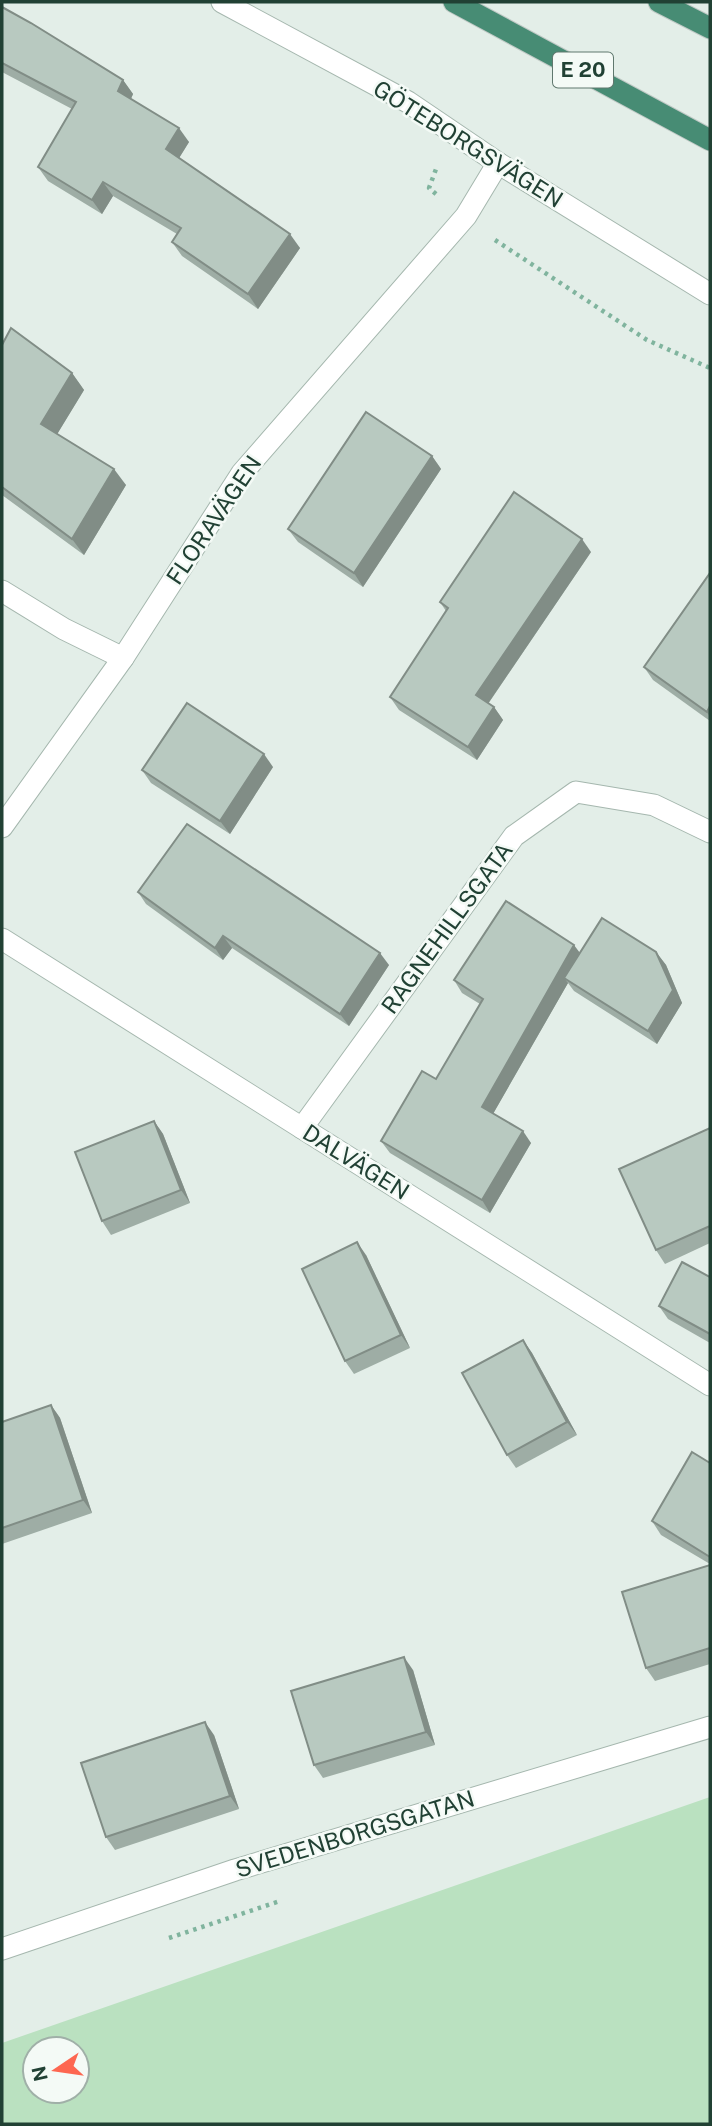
<svg xmlns="http://www.w3.org/2000/svg" width="712" height="2126" font-family="'Public Sans',sans-serif">
	<style>
		.green { fill: #bae1c0; fill-rule: evenodd }
		.lines { fill: none; stroke-linecap: round; stroke-linejoin: round }
		.minor-casing { stroke: #a5b7ae; stroke-width: 23 }
		.trunk-casing { stroke: #c1cac6; stroke-width: 23 }
		.path { stroke: #80b49e; stroke-width: 4.5; stroke-dasharray: 3.5 5; stroke-linecap: butt }
		.minor { stroke: #fff; stroke-width: 21 }
		.trunk { stroke: #478c74; stroke-width: 21 }
		.wall { fill: #9eada5 }
		.shaded-wall { fill: #818d86 }
		.building { fill: #b8c9c0; stroke: #818d86; stroke-width: 2 }
		.labels { text-anchor: middle; stroke-width: 5; stroke-linejoin: round; paint-order: stroke }
		.shield { fill: #f4faf6; stroke: #60786e; stroke-width: 2 }
		.shield-label { font-size: 21px; font-weight: bold; fill: #214134 }
		.street-label { font-size: 23px; fill: #214134; stroke: #f4faf6 }
	</style>
	<rect width="100%" height="100%" fill="#e3eee8"/>
	<path class="green" d="M710 1797V2124H2V2043ZM35 2049H77V2091H35Z"/>
	<g class="lines">
		<defs>
			<g id="minor">
				<polyline points="222,2 408,102 498,163 710,294"/>
				<polyline points="2,591 64,629 123,658"/>
				<polyline points="2,827 123,658 242,473 466,216 498,163"/>
				<polyline points="2,939 710,1385"/>
				<polyline points="302,1128 514,836 576,792 654,805 710,832"/>
				<polyline points="2,1949 235,1870 710,1727"/>
			</g>
			<g id="trunk">
				<polyline points="454,2 710,140"/>
				<polyline points="659,2 710,28"/>
			</g>
		</defs>
		<use href="#minor" class="minor-casing"/>
		<use href="#trunk" class="trunk-casing"/>
		<g class="path">
			<polyline points="436,194 429,188 436,169"/>
			<polyline points="495,240 647,340 710,368"/>
			<polyline points="169,1938 280,1901"/>
		</g>
		<use href="#minor" class="minor"/>
		<use href="#trunk" class="trunk"/>
	</g>
	<g class="wall">
		<polygon points="2,7 123,80 133,94 131,99 189,142 179,158 300,248 258,309 182,256 172,242 177,234 113,196 102,214 48,181 38,167 72,109 2,72"/>
		<polygon points="2,342 72,373 84,390 57,434 126,485 84,555 2,495"/>
		<polygon points="432,456 441,469 363,587 298,542 288,529"/>
		<polygon points="591,552 488,704 494,707 503,720 477,760 399,710 390,697 446,611 440,602"/>
		<polygon points="710,573 710,721 653,680 644,667"/>
		<polygon points="273,767 230,834 151,783 142,770"/>
		<polygon points="138,892 389,965 349,1026 232,948 223,960 146,904"/>
		<polygon points="656,952 666,965 682,1003 657,1044 574,991 568,983 493,1114 531,1143 490,1213 390,1153 381,1141 436,1079 480,1004 462,993 454,980 580,953"/>
		<polygon points="154,1121 163,1134 190,1203 111,1235 102,1221"/>
		<polygon points="710,1128 710,1243 665,1264 656,1250"/>
		<polygon points="366,1255 410,1348 354,1374 345,1361"/>
		<polygon points="710,1277 710,1343 668,1319 659,1306"/>
		<polygon points="523,1340 532,1353 577,1435 516,1468 507,1455"/>
		<polygon points="51,1405 60,1418 92,1513 2,1544 2,1422"/>
		<polygon points="710,1463 710,1564 661,1535 652,1521"/>
		<polygon points="710,1565 710,1664 655,1681 646,1668"/>
		<polygon points="413,1670 435,1745 323,1778 314,1765"/>
		<polygon points="214,1735 239,1809 115,1850 106,1837"/>
	</g>
	<g class="shaded-wall">
		<polygon points="123,80 133,94 128,105 118,91"/>
		<polygon points="179,128 189,142 176,163 166,149"/>
		<polygon points="103,182 113,196 102,214 92,200"/>
		<polygon points="290,234 300,248 258,309 248,294"/>
		<polygon points="72,373 84,390 53,441 41,424"/>
		<polygon points="432,456 441,469 363,587 354,573"/>
		<polygon points="114,469 126,485 84,555 72,539"/>
		<polygon points="582,539 591,552 485,708 476,695"/>
		<polygon points="710,706 710,717 707,712"/>
		<polygon points="494,707 503,720 477,760 468,747"/>
		<polygon points="264,754 273,767 230,834 220,821"/>
		<polygon points="223,936 232,948 223,960 215,948"/>
		<polygon points="574,945 583,957 564,978 568,983 490,1119 482,1107"/>
		<polygon points="656,952 666,965 682,1003 657,1044 648,1031"/>
		<polygon points="380,953 389,965 349,1026 340,1014"/>
		<polygon points="154,1121 163,1134 190,1203 181,1190"/>
		<polygon points="523,1131 531,1143 490,1213 482,1200"/>
		<polygon points="357,1242 366,1255 410,1348 401,1335"/>
		<polygon points="523,1340 532,1353 577,1435 567,1422"/>
		<polygon points="51,1405 60,1418 92,1513 83,1500"/>
		<polygon points="404,1657 413,1670 435,1745 426,1732"/>
		<polygon points="205,1722 214,1735 239,1809 230,1796"/>
	</g>
	<g class="building">
		<polygon points="2,7 31,23 123,80 118,91 179,128 166,149 290,234 248,294 172,242 181,228 103,182 92,200 38,167 76,102 2,63"/>
		<polygon points="11,328 72,373 41,424 114,469 72,539 2,487 2,342 3,343"/>
		<polygon points="366,412 432,456 354,573 288,529"/>
		<polygon points="514,492 582,539 476,695 494,707 468,747 390,697 448,608 440,602"/>
		<polygon points="710,573 710,706 707,712 644,667"/>
		<polygon points="187,703 264,754 220,821 142,770"/>
		<polygon points="187,824 380,953 340,1014 223,936 215,948 138,892"/>
		<polygon points="506,901 574,945 482,1107 523,1131 482,1200 381,1141 422,1071 436,1079 483,999 454,980"/>
		<polygon points="602,918 656,952 673,990 648,1031 564,978"/>
		<polygon points="154,1121 181,1190 102,1221 75,1152"/>
		<polygon points="710,1128 710,1226 656,1250 619,1169"/>
		<polygon points="357,1242 401,1335 345,1361 302,1269"/>
		<polygon points="682,1262 710,1277 710,1334 659,1306"/>
		<polygon points="523,1340 567,1422 507,1455 462,1373"/>
		<polygon points="51,1405 83,1500 2,1528 2,1422"/>
		<polygon points="692,1452 710,1463 710,1557 652,1521"/>
		<polygon points="710,1565 710,1648 646,1668 622,1592"/>
		<polygon points="404,1657 426,1732 314,1765 291,1691"/>
		<polygon points="205,1722 230,1796 106,1837 81,1763"/>
	</g>
	<g class="labels">
		<rect class="shield" x="553" y="52.5" width="60" height="35" rx="5"/>
		<g class="shield-label">
			<text x="583" y="77">E 20</text>
		</g>
		<g class="street-label">
			<text transform="translate(468 144) rotate(32)" y="8">GÖTEBORGSVÄGEN</text>
			<text transform="translate(214 520) rotate(-56)" y="8">FLORAVÄGEN</text>
			<text transform="translate(447 928) rotate(-54)" y="8">RAGNEHILLSGATA</text>
			<text transform="translate(356 1162) rotate(32)" y="8">DALVÄGEN</text>
			<text transform="translate(355 1834) rotate(-17)" y="8">SVEDENBORGSGATAN</text>
		</g>
	</g>
	<rect width="712" height="2126" fill="none" stroke="#214134" stroke-width="7"/>
	<g transform="translate(56 2070) rotate(257)"><circle r="33" fill="#f4faf6" stroke="#a0b0a8" stroke-width="2"/>
	<path d="M0-5L12 26L0 18L-12 26Z" fill="#fd6751"/>
	<text y="-10" font-size="19" font-weight="bold" text-anchor="middle" fill="#214134">N</text>
	</g>
</svg>
